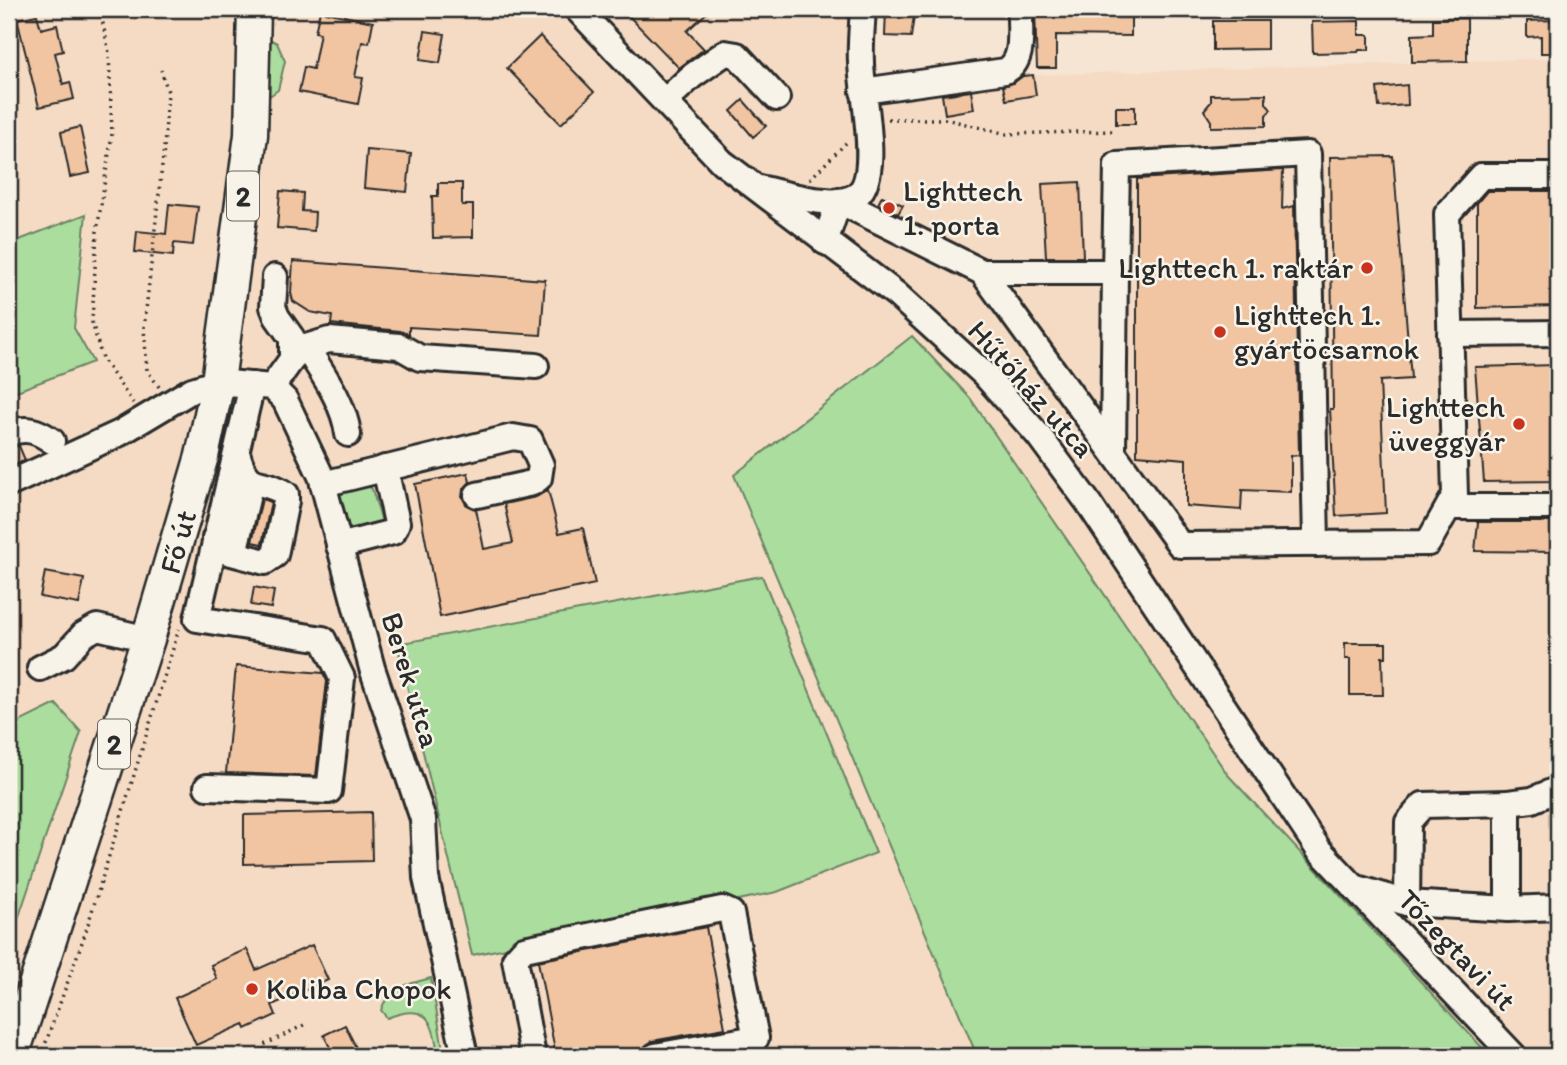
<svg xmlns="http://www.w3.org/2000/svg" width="1567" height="1065" font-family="Itim,sans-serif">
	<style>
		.built { fill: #f5dbc4 }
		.green { fill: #abdd9e; stroke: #6b8464; stroke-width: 2 }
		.building { fill: #f2c5a2; stroke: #2b2b2b; stroke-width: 2 }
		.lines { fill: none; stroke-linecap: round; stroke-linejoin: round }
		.minor-casing { stroke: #2b2b2b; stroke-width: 30 }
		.major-casing { stroke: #2b2b2b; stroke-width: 37 }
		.path { stroke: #2b2b2b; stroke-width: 3.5; stroke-dasharray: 2 5; stroke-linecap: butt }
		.minor { stroke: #f7f3e8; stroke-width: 24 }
		.major { stroke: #f7f3e8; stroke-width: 32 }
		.poi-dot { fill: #c8321e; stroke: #f7f3e8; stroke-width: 2.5 }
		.labels { text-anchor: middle; stroke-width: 5; stroke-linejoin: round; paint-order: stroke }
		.shield { fill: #f7f3e8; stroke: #686764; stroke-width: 2 }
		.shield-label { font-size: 28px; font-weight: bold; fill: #2b2b2b }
		.poi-label { font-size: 30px; fill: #2b2b2b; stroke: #f7f3e8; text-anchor: start }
		.street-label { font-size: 30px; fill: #2b2b2b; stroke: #f7f3e8 }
	</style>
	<rect width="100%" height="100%" fill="#f6e5d3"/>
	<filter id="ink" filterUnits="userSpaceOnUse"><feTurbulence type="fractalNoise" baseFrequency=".0143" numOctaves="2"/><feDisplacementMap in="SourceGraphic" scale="14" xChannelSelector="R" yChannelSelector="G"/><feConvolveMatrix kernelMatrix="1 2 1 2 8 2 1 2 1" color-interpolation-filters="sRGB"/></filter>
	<g filter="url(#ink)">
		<polygon class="built" points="9,9 828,9 853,17 853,54 880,90 1033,75 1558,58 1558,1056 1490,1056 1228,775 970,398 912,336 734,475 977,1056 9,1056 9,946 81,732 56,704 9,727 9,394 93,362 74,329 86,215 9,244"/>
		<g class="green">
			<polygon points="268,38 277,43 285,61 278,90 264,100"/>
			<polygon points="86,214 74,328 93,362 9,394 9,244"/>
			<polygon points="912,336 970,398 1228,775 1490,1056 977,1056 734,475"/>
			<path d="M366 485 372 489 382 522 350 535 345 528 336 501C342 488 352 488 366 485Z"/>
			<polygon points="762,576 876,853 777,892 472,955 397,644"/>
			<polygon points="56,704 81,732 9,946 9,727"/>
			<path d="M431 978 444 1056H438C434 1019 426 1002 387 1018L381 1010C390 985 407 985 431 978Z"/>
		</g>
		<g class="building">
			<polygon points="622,9 711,9 687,31 704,49 679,68"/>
			<polygon points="886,9 915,9 911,37 885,36"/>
			<polygon points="1088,10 1088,14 1131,14 1131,36 1056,35 1056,68 1037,68 1035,11"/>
			<polygon points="320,11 373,22 369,43 362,42 355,77 363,78 358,104 299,92 304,67 313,69 320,33 315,32"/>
			<polygon points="37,15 41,29 57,25 63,51 55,53 63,84 70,82 74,99 39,107 17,19"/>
			<polygon points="1467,18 1467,61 1412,62 1412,35 1433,34 1433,19"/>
			<polygon points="1558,20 1558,53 1541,53 1541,36 1527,37 1527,21"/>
			<polygon points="1213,21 1267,21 1267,49 1213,50"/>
			<polygon points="1359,21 1359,35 1369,35 1369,50 1359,50 1358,52 1313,53 1312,22"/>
			<polygon points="425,31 445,34 440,63 420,60"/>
			<polygon points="540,36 594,92 561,124 507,68"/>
			<polygon points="1033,75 1036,95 1006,100 1003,86 1013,83 1023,76"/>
			<polygon points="1407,85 1408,105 1379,107 1377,88"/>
			<polygon points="971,91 974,109 945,114 942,95"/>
			<polygon points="1266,94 1266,103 1271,110 1266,115 1266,126 1211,127 1211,121 1204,110 1211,102 1211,95"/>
			<polygon points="743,100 766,126 753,137 731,111"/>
			<rect x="1116" y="107" width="19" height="17"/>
			<polygon points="80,127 90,173 70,177 61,132"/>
			<polygon points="367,150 411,154 407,192 364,188"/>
			<polygon points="1393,156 1411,379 1380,381 1386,513 1336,516 1330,409 1333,409 1330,157"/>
			<polygon points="1283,170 1282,209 1294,206 1299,455 1291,456 1291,492 1242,490 1241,510 1186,506 1186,459 1137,455 1137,179"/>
			<polygon points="1080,182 1083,257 1046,257 1042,184"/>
			<polygon points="438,183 462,183 462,205 473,205 473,237 433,238 432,196 438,196"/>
			<polygon points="280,191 303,193 302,211 315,212 314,231 277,228"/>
			<polygon points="1487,191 1558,191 1558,306 1477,308 1477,203"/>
			<polygon points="882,196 903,205 898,214 878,204"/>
			<polygon points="169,204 198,207 193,245 174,243 173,256 135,252 137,231 166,234"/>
			<polygon points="293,261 545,280 541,335 409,327 409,334 400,331 331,324 332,316 310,312 293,301 291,293"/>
			<polygon points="1558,365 1558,481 1484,482 1475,367"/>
			<polygon points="19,446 25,460 9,468 9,447"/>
			<polygon points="468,473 470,482 463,490 462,497 467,505 476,509 484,549 513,543 504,504 536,497 548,490 559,533 583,528 595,584 440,617 415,484"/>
			<polygon points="262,499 271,502 262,544 252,542"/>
			<polygon points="1478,522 1558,522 1558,552 1475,551"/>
			<polygon points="45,572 84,579 79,604 40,597"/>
			<polygon points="254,587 274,591 271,608 251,605"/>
			<polygon points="1345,643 1386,643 1386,657 1382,657 1383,695 1350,695 1350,659 1345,659"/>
			<polygon points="236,666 323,673 327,681 316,776 226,773"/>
			<polygon points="371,812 372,861 244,864 244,815"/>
			<polygon points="706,927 725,1028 652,1041 642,1050 607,1056 556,1056 538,961"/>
			<polygon points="312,945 328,980 272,1005 276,1015 246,1029 244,1024 196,1045 175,998 217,979 211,965 247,949 256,970"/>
			<polygon points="345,1025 360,1056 334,1056 324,1035"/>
		</g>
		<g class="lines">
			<defs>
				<g id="minor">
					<polyline points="577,9 722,162 896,294 985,375 1039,436 1087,501 1319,850 1514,1056"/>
					<path d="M863 91 1005 71C1026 61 1019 29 1020 9"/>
					<polyline points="665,101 692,76 725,53 737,55 777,98"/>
					<path d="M759 188C784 193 831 209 854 197 884 181 861 91 861 62 860 45 862 26 863 9"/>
					<polyline points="825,242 839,201 982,272 1180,545 1428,543 1455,495 1447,214 1481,176 1558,176"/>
					<polyline points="982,272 1115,272 1113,451"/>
					<polyline points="1115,272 1117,165 1308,154 1316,544"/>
					<polyline points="275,277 273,307 277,317 292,338 292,359"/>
					<polyline points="1450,334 1558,333"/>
					<path d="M306 347C322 373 344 402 348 434"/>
					<polyline points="272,387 292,359 306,347 329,340 399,346 420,358 536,366"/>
					<path d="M9 433C26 427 37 430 52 441"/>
					<polyline points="9,484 120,433 192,390 218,382 272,387 285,400 321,476 372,668 423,819 426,878 465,1056"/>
					<polyline points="323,484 513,437 530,440 541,465 539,478 532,483 477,495"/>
					<polyline points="1449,507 1558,507"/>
					<path d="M215 538 224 551 265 562 275 555 286 501V494C259 475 250 496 237 453"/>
					<polyline points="339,546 393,532 397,523 385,468"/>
					<polyline points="234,553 251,482"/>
					<polyline points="40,668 64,656 83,635 97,627 148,639"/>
					<polyline points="207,787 329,791 342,678 323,639 197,619 252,385"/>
					<polyline points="1508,803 1532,800 1558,789"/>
					<polyline points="1354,887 1407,903 1508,909 1558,907"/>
					<polyline points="1407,903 1408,822 1423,805 1508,803 1508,909"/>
					<polyline points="533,1056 515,959 524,949 722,909 731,913 756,1038 655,1056"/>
				</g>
				<polyline id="major" points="12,1056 148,639 202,456 218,382 251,135 254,9"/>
			</defs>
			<use href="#minor" class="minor-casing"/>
			<use href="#major" class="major-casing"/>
			<g class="path">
				<polyline points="100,9 109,53 112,134 97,231 92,322 102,358 133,403"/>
				<polyline points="888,119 945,119 1007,134 1113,131"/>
				<polyline points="810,179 847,142"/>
				<polyline points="159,387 147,370 144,328 164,148 168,92 161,70"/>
				<polyline points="41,1056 85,934 179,629"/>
				<polyline points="267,1056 262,1046 304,1025"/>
			</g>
			<use href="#minor" class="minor"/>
			<use href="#major" class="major"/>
		</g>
	</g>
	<g class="poi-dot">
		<circle cx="889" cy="208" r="7"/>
		<circle cx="1367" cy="268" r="7"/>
		<circle cx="1220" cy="332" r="7"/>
		<circle cx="1519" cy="424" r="7"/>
		<circle cx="252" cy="989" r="7"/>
	</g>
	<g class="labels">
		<g class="shield">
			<rect x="227" y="171.5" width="32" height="49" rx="5"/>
			<rect x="98" y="719.5" width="32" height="49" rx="5"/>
		</g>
		<g class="shield-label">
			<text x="243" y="206">2</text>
			<text x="114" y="754">2</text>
		</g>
		<g class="poi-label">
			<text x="903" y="201">Lighttech<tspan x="903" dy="34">1. porta</tspan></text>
			<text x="1353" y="278" text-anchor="end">Lighttech 1. raktár</text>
			<text x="1234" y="325">Lighttech 1.<tspan x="1234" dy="34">gyártöcsarnok</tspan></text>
			<text x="1505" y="417" text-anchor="end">Lighttech<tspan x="1505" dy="34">üveggyár</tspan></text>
			<text x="266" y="999">Koliba Chopok</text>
		</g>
		<g class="street-label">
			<text transform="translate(1031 389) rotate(48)" y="10">Hűtőház utca</text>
			<text transform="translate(178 542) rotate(-74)" y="10">Fő út</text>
			<text transform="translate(411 680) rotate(73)" y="10">Berek utca</text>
			<text transform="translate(1457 950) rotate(46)" y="10">Tőzegtavi út</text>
		</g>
	</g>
	<rect width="1567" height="1065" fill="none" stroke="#f7f3e8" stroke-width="35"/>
	<rect x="18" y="18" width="1532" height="1030" fill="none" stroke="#2b2b2b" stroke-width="2.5" filter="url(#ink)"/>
</svg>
